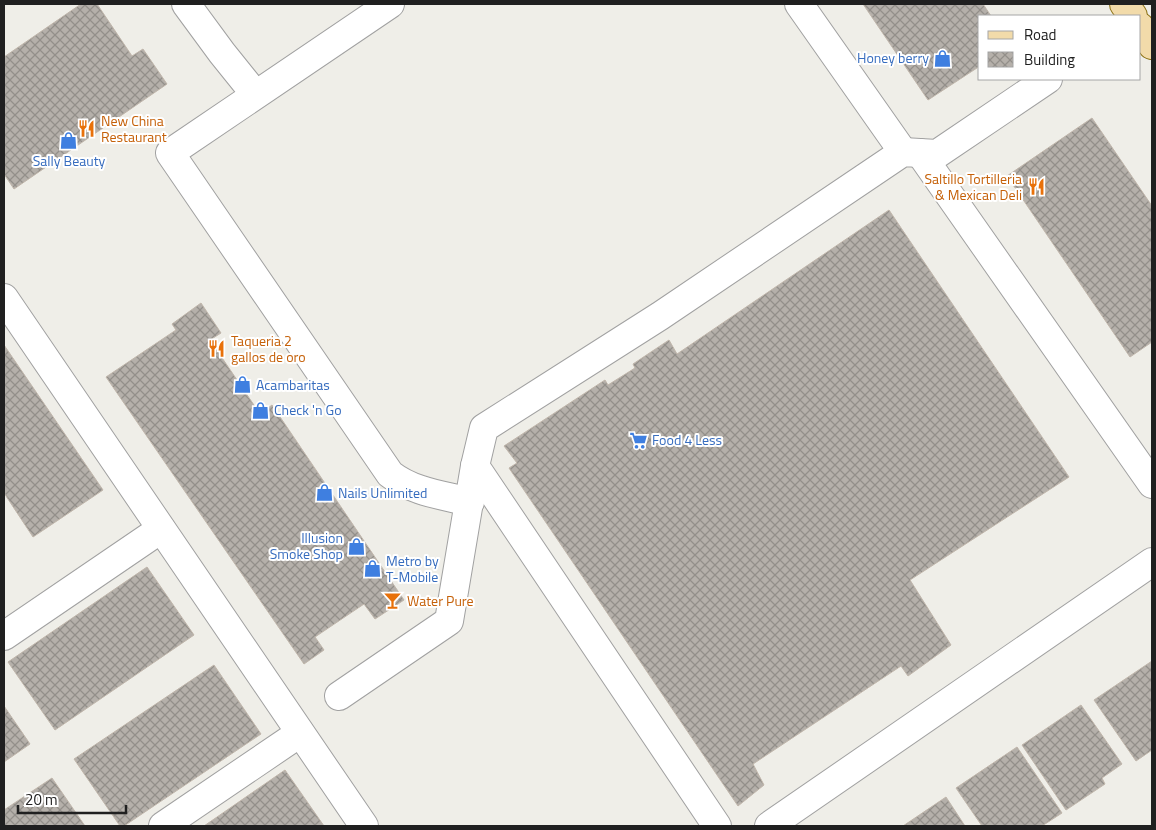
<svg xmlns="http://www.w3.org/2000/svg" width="1156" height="830" font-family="'Titillium Web',sans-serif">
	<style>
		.building { fill: url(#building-cross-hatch); stroke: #c0b6ab }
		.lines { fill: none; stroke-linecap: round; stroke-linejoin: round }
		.minor-casing { stroke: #a1a1a1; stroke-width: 30 }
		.major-casing { stroke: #8b7011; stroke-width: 30 }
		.minor { stroke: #fff; stroke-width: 28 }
		.major { stroke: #f2dbaa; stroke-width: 28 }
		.labels { text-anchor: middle; stroke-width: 4; stroke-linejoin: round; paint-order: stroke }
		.shop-label { font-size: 14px; fill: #366cbe; stroke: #fff; text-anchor: start }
		.food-label { font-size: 14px; fill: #c56008; stroke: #fff; text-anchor: start }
	</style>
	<defs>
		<pattern id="building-cross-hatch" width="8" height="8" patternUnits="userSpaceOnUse" patternTransform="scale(1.25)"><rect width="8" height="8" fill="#b5b0aa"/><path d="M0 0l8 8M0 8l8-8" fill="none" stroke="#938f8a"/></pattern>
	</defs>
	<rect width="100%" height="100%" fill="#efeee8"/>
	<g class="building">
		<polygon points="81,4 97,4 132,56 143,49 167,84 14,189 4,174 4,57"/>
		<polygon points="863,4 983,4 991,16 980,16 980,66 928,100"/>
		<polygon points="1092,118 1152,206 1152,327 1151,328 1152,331 1152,342 1130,357 1007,176"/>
		<polygon points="889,210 1069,477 910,580 951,645 908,676 901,666 753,764 764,785 738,806 509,468 517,463 504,446 605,380 608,385 635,368 633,364 669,340 677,354"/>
		<polygon points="201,303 221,333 210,340 260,414 272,405 404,600 375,619 364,604 315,637 324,650 304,664 106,377 176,330 172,324"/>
		<polygon points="4,345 103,490 33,537 4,493"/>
		<polygon points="147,567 194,635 55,730 8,662"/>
		<polygon points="1152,661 1152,750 1136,761 1094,700"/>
		<polygon points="214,665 261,734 124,826 120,826 74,759"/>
		<polygon points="1081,705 1122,764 1102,778 1105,784 1066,810 1022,745"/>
		<polygon points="4,706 30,744 4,762"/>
		<polygon points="1017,747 1062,813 1042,826 982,826 956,788"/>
		<polygon points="285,770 324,826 204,826"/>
		<polygon points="52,778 85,826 4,826 4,810"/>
		<polygon points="946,797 965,826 903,826"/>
	</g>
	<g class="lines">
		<defs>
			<g id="minor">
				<polyline points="186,4 222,53 255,94"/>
				<path d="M390 4 170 153 390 474C413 492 442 495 470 502"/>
				<polyline points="799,4 903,152"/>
				<polyline points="920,153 1152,484"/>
				<polyline points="4,298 364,826"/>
				<polyline points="475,466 717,826"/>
				<polyline points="4,636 161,529"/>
				<polyline points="339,696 449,621 475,466 484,428 660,316 903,152 937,154 1048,79"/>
				<polyline points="163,826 300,733"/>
				<polyline points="769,826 1152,562"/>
			</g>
			<g id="major">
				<polyline points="1124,4 1133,16"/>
				<polyline points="1140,27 1152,45"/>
			</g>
		</defs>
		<use href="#minor" class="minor-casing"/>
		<use href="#major" class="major-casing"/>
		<use href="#minor" class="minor"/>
		<use href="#major" class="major"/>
	</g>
	<defs>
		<symbol id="shop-bare" viewBox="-9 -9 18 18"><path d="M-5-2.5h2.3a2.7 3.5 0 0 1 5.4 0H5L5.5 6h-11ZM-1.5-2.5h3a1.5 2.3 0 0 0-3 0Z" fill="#3f7fe0" stroke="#fff" stroke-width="2.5" paint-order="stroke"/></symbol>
		<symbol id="restaurant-bare" viewBox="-9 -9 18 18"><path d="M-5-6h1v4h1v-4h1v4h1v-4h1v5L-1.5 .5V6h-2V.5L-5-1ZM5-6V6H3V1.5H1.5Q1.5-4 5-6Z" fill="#e8710a" stroke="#fff" stroke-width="2.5" paint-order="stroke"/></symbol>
		<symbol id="supermarket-bare" viewBox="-9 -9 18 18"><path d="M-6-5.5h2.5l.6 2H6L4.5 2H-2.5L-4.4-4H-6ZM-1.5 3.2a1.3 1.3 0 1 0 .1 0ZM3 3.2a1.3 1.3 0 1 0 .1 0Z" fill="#3f7fe0" stroke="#fff" stroke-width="2.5" paint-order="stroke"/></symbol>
		<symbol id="bar-bare" viewBox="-9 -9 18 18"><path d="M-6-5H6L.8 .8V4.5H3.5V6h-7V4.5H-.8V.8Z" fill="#e8710a" stroke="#fff" stroke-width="2.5" paint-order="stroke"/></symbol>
	</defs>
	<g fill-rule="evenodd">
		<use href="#shop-bare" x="930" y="46" width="25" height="25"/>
		<use href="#restaurant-bare" x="74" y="116" width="25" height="25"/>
		<use href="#shop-bare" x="56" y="128" width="25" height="25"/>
		<use href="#restaurant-bare" x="1024" y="174" width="25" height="25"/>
		<use href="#restaurant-bare" x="204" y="336" width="25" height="25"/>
		<use href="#shop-bare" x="230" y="372" width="25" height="25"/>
		<use href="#shop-bare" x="248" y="398" width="25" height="25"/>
		<use href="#supermarket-bare" x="626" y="428" width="25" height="25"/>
		<use href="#shop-bare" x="312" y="480" width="25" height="25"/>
		<use href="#shop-bare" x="344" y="534" width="25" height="25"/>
		<use href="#shop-bare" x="360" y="556" width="25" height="25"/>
		<use href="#bar-bare" x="380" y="588" width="25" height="25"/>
	</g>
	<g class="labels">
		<g class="shop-label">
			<text x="929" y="63" text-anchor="end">Honey berry</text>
			<text x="69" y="166" text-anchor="middle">Sally Beauty</text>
			<text x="256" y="390">Acambaritas</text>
			<text x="274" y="415">Check 'n Go</text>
			<text x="652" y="445">Food 4 Less</text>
			<text x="338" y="498">Nails Unlimited</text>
			<text x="343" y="543" text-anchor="end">Illusion<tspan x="343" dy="16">Smoke Shop</tspan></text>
			<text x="386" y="566">Metro by<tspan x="386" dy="16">T-Mobile</tspan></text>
		</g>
		<g class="food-label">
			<text x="101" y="126">New China<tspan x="101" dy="16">Restaurant</tspan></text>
			<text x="1022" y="184" text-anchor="end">Saltillo Tortilleria<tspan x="1022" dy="16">&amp; Mexican Deli</tspan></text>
			<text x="231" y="346">Taqueria 2<tspan x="231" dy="16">gallos de oro</tspan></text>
			<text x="407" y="606">Water Pure</text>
		</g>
	</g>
	<rect width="1156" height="830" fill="none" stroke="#202020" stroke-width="10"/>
	<rect x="978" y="15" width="162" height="65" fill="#ffffff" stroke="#a6a6a6"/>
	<rect x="988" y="31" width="25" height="8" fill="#f2dbaa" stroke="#a6a6a6"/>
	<text x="1024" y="40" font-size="15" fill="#202020">Road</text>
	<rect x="988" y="52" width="25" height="15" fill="url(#building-cross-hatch)" stroke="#a6a6a6"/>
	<text x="1024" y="65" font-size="15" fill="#202020">Building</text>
	<path d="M18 805v8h108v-8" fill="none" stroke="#202020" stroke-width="2.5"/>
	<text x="25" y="805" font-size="15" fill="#202020" stroke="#ffffff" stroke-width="4" paint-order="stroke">20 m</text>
</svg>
